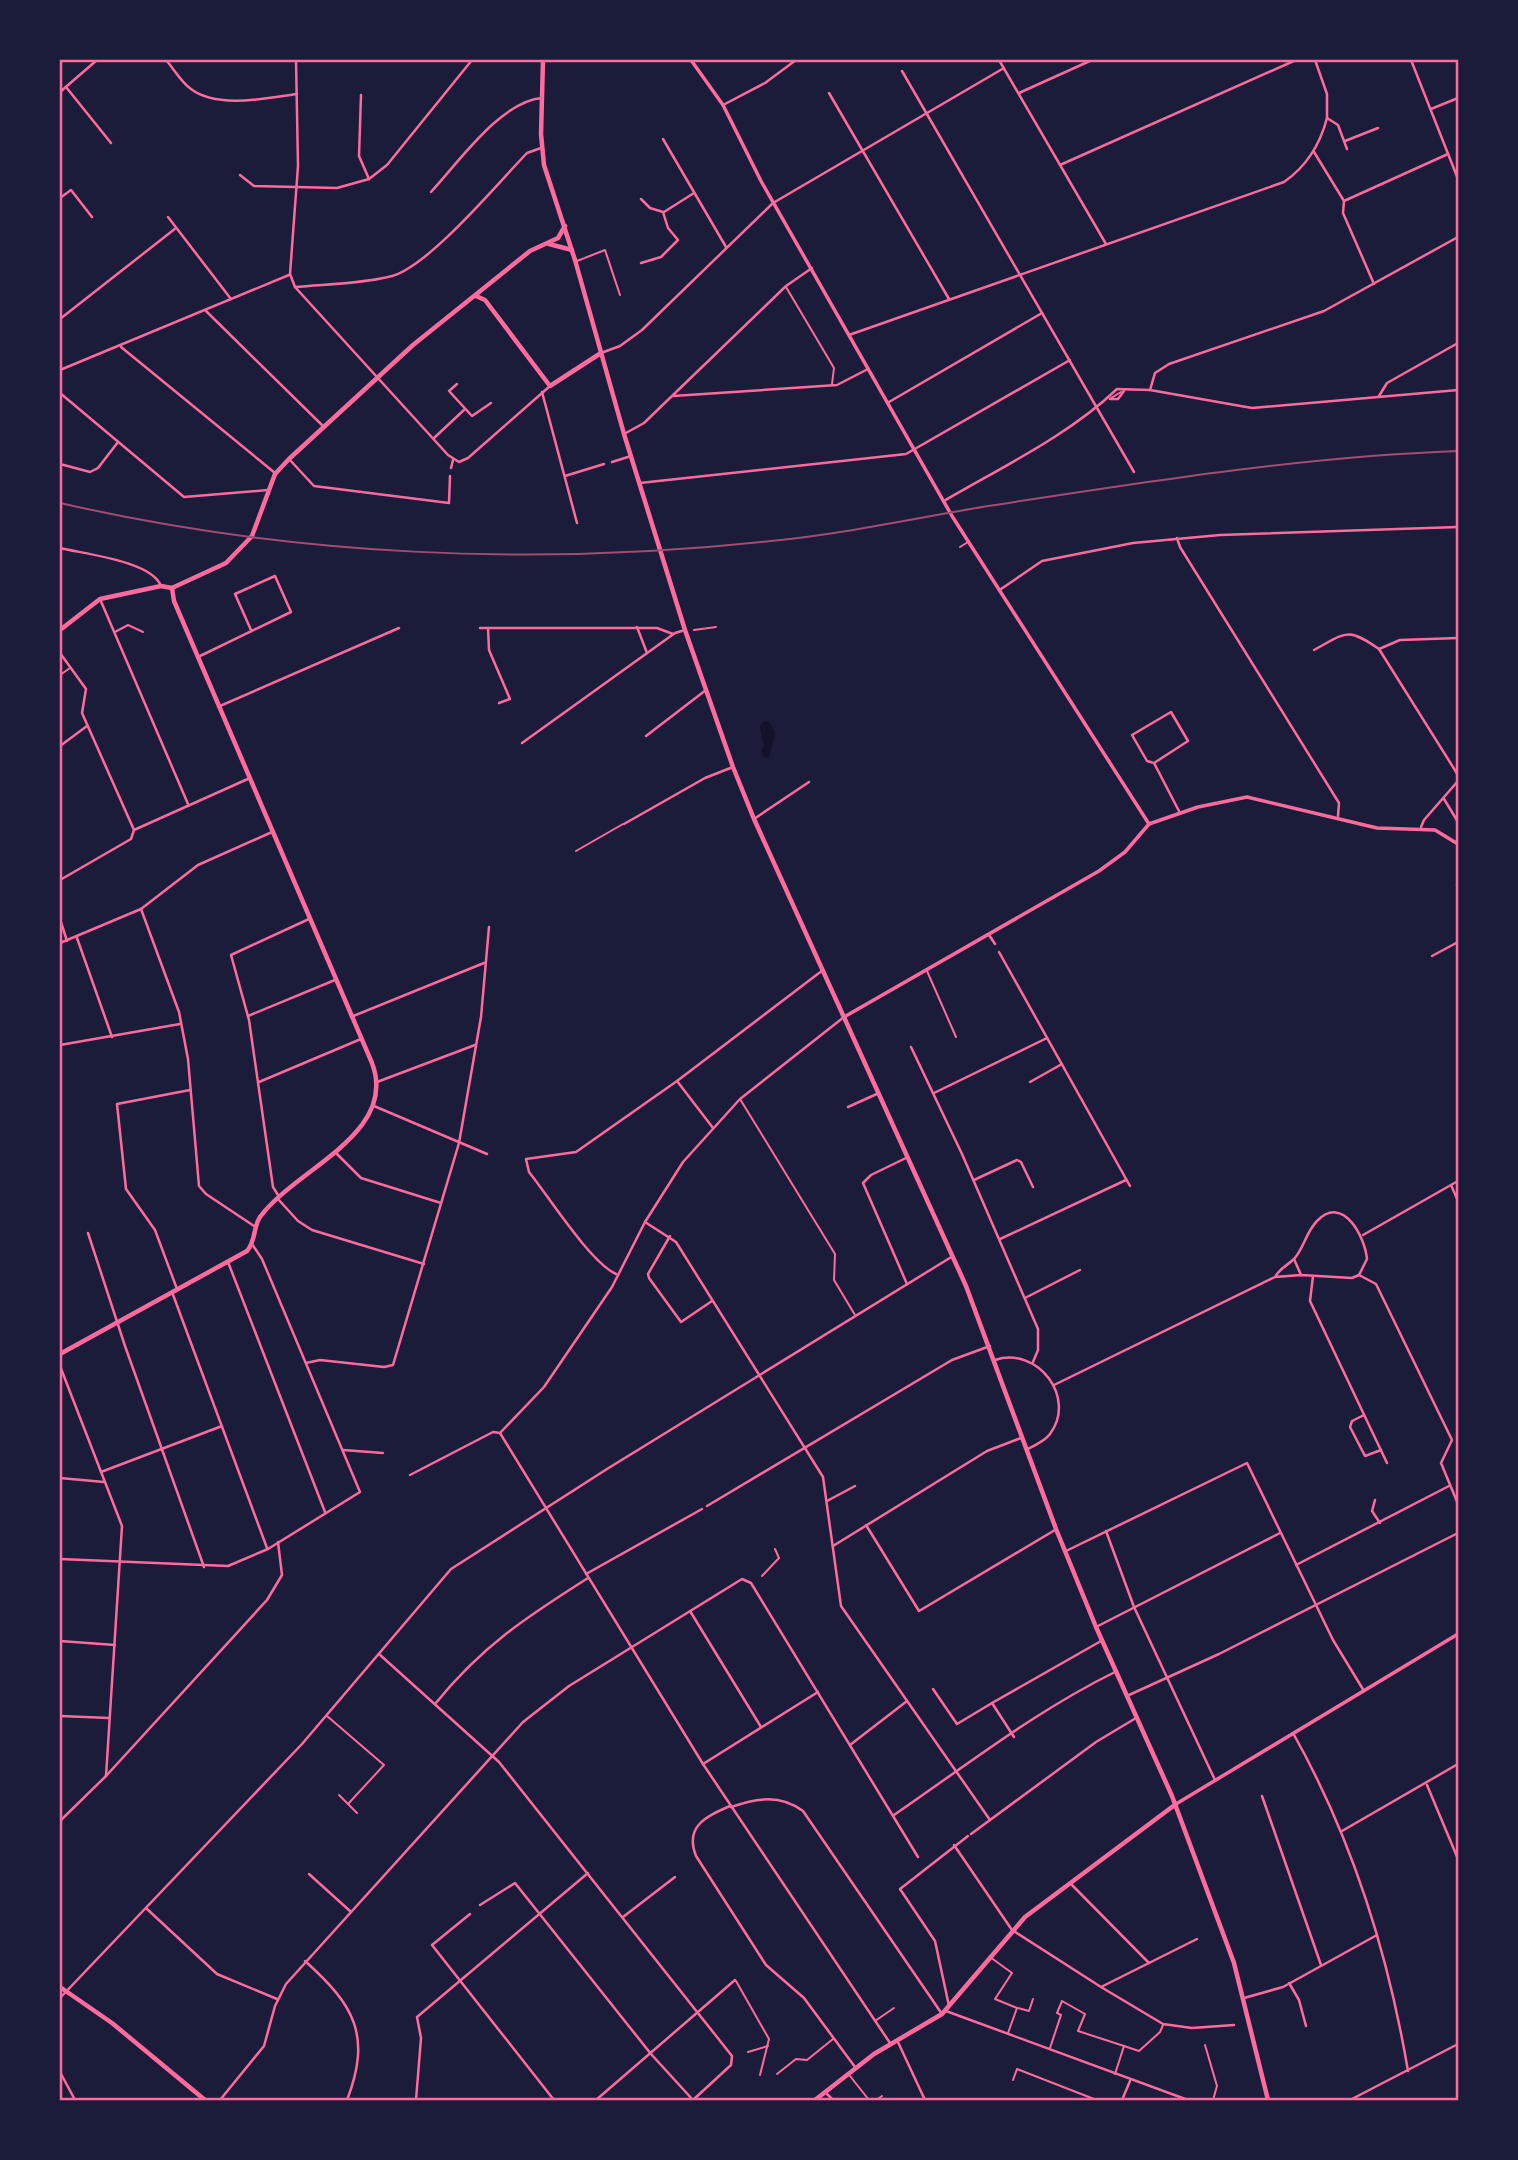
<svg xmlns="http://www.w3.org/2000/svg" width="1518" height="2160" font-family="Quicksand,sans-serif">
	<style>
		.water { fill: #12122b }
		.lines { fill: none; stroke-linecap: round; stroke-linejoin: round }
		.service { stroke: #ff6b9d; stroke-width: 2 }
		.minor { stroke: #ff6b9d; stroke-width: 2.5 }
		.tertiary { stroke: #ff6b9d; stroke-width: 3.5 }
		.secondary { stroke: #ff6b9d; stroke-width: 4.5 }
		.primary { stroke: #ff6b9d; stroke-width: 4.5 }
		.rail { stroke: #a44b75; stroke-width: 2 }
		.neatline { fill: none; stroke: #ff6b9d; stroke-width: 2.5 }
	</style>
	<rect width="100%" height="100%" fill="#1b1b3a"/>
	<polygon class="water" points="764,721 770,723 775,733 769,758 763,757 761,751 764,746 760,726"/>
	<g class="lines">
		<g class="service">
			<polyline points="577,261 605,250 620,295"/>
			<polyline points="786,287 834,368 832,384"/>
			<polyline points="1111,398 1121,392"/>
			<polyline points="960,547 968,542"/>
			<polyline points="694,630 716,627"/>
			<polyline points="115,632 128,625 143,632"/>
			<polyline points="60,675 70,668"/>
			<polyline points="576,851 623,824"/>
			<polyline points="927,971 956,1037"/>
			<polyline points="740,1099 835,1254 834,1280 855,1315"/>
			<polyline points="762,1576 779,1558 775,1549"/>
			<polyline points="327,1716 384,1765 348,1804"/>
			<polyline points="339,1795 357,1813"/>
			<polyline points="990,1957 1012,1973 995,1999 1017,2008 1008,2033"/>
			<polyline points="736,1981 769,2039 760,2075"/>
			<polyline points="1018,2008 1029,2011 1033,1999"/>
			<polyline points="875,2021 894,2008"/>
			<polyline points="1205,2045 1217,2086 1213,2100"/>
			<polyline points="1050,2048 1061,2015 1057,2013 1062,2001 1085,2014 1078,2031 1124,2046"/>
			<polyline points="748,2052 768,2046"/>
			<polyline points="777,2074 796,2059 807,2060 833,2039"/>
			<polyline points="1115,2074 1124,2046 1139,2051 1160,2032 1163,2025"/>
			<polyline points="850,2076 869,2100"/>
			<polyline points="1013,2080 1017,2069 1094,2099"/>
			<polyline points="876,2100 882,2096"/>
		</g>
		<g class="minor">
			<path d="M166 60C174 69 181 82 191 89 217 109 267 98 297 94"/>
			<polyline points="296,60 298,166 290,274 295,287 448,455 459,462 468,458 550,386"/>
			<polyline points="999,60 1106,244"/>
			<polyline points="1315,60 1327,94 1327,118 1338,125 1347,149"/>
			<polyline points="1411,60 1458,179"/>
			<polyline points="902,71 1134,472"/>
			<polyline points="66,87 111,143"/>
			<polyline points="60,92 97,60"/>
			<polyline points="829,93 949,299"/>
			<polyline points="1019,93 1092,60"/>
			<polyline points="361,95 359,156 369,179"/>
			<polyline points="723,105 765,83 796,60"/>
			<polyline points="1431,109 1458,98"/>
			<polyline points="663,139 726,247"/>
			<polyline points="1345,141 1378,128"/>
			<polyline points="1314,152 1344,201"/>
			<polyline points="1060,165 1296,60"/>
			<polyline points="240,175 254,186 337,188 369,179 387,165 472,60"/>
			<path d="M431 192C458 163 501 101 542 98"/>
			<polyline points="60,198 71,190 92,217"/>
			<polyline points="641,199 650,208 663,212 668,228 678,240 661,257 641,263"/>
			<polyline points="664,212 694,193"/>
			<polyline points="168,217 231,299"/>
			<polyline points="1374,284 1343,213 1344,201 1448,154"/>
			<path d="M295 287C326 284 361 284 392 276 429 266 498 183 527 153L541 148"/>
			<polyline points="206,311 323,426"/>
			<polyline points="60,319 176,228"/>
			<path d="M849 335 1284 182C1307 166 1320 145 1327 118"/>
			<polyline points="121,347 275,473"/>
			<polyline points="601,353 620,346 642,330 773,203 1004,68"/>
			<polyline points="60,370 289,275"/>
			<polyline points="457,384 449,391 472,416 491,403"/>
			<polyline points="1150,390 1155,373 1169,364 1324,311 1458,237"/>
			<polyline points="542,392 577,523"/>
			<polyline points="60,393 184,497 268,490"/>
			<polyline points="673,396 837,385 868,369"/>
			<polyline points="1379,396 1387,383 1458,343"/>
			<polyline points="1110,399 1118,399 1124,391"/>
			<polyline points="889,402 1042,313"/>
			<polyline points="624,434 644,423 786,286 812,268"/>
			<polyline points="434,438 465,409"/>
			<polyline points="289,459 314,486 449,503 450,476"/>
			<polyline points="612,462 631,456"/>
			<polyline points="60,464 90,472 98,468 118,442"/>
			<polyline points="451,468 453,460"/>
			<polyline points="565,476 604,464"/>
			<polyline points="640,483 906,454 1070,360"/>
			<path d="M944 501C1002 467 1069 435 1117 389L1150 390 1252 408 1458 390"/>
			<polyline points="1458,527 1458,565"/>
			<polyline points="1177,538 1180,547 1339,803 1338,816"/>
			<path d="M60 548C84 554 152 561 161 586"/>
			<polyline points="1001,589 1042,561 1133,543 1220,535 1458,527"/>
			<polyline points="100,599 188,804"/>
			<polyline points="637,627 647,653"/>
			<polyline points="480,628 657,628 673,634"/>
			<polyline points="488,628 489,650 510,699 499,703"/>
			<polyline points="1458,638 1400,640 1379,649 1458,775"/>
			<path d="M1314 650C1347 632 1347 627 1379 649"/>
			<polyline points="60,653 86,689 82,713 134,830"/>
			<polyline points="198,657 291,612 275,576 235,594 251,630"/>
			<polyline points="220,706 399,628"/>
			<polyline points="646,736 706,690"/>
			<polyline points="522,743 675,633 685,630"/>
			<polyline points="60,746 87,726"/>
			<polyline points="1154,763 1147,761 1132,735 1171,712 1188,741 1154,763 1180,813"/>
			<polyline points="1444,799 1458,822"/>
			<polyline points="754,819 809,782"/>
			<polyline points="624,824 705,778 733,767"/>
			<polyline points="1421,827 1424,820 1458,781"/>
			<polyline points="60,880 131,839 134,830 250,778"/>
			<polyline points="1457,885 1458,888"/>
			<polyline points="141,909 179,1012 188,1059 199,1186 206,1194 254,1226"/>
			<polyline points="60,919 67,941"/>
			<polyline points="989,935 995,944"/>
			<polyline points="77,938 112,1037"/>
			<polyline points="60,943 141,909 198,865 272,832"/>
			<polyline points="999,952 1130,1186"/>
			<polyline points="1432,956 1458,942"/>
			<polyline points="248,1016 335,980"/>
			<polyline points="351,1017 484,963"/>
			<polyline points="60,1045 180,1024"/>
			<polyline points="911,1047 962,1154 1038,1329 1038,1350 1033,1362"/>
			<polyline points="677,1081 713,1128"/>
			<polyline points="259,1082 361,1039"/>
			<polyline points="377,1082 475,1045"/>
			<polyline points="1030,1082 1062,1064"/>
			<polyline points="934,1093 1047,1038"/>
			<polyline points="374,1106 487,1154"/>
			<polyline points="848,1107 879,1093"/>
			<polyline points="336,1153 361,1178 441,1203"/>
			<polyline points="974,1180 1017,1160 1021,1162 1033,1187"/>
			<polyline points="1451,1185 1458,1201"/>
			<polyline points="278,1195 273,1187 249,1020 231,955 309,919"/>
			<polyline points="278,1199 298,1221 312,1230 424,1264"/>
			<polyline points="645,1222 676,1242 823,1477 841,1606 990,1820"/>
			<polyline points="88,1233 125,1346 204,1567"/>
			<polyline points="1363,1235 1458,1181"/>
			<polyline points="670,1236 648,1274 649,1278 681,1322 712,1301"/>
			<polyline points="1000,1239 1126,1180"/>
			<polyline points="1294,1259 1301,1275"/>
			<polyline points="228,1262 325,1512"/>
			<path d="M616 1274C590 1262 549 1197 529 1172L526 1159 576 1152 677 1081 823 970"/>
			<polyline points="1359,1275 1376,1284 1452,1440 1441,1463 1458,1504"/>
			<polyline points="1313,1276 1310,1301 1387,1463"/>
			<polyline points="907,1284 863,1183 871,1175 908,1157"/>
			<polyline points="177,1289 155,1230 126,1189 117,1104 190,1090"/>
			<polyline points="172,1292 267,1548"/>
			<polyline points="1025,1298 1080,1270"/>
			<path d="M995 1360C1038 1346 1077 1398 1050 1434 1045 1441 1035 1445 1028 1449"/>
			<polyline points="306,1363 320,1360 384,1367 393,1365 459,1143 481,1017 489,927"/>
			<polyline points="60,1366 122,1526 106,1776"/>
			<path d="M1054 1385 1275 1277C1280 1268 1288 1265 1294 1259 1304 1248 1306 1232 1317 1221 1343 1194 1365 1237 1367 1259L1359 1275 1352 1278 1301 1275 1275 1277"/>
			<polyline points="1364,1415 1352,1421 1350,1427 1365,1456 1381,1450"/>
			<polyline points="500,1433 703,1764 890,2043"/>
			<polyline points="500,1433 544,1387 612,1287 645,1222 683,1162 740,1099 844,1017"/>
			<polyline points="343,1450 383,1453"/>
			<polyline points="101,1472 222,1426"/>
			<polyline points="410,1475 493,1432 500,1433"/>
			<polyline points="60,1478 104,1482"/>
			<polyline points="1375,1500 1372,1511 1380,1523"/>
			<polyline points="827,1501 855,1486"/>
			<polyline points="707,1506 952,1360 990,1346"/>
			<polyline points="866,1525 919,1611 1055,1530"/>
			<polyline points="1106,1531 1134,1607 1215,1780"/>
			<polyline points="833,1546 987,1451 1021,1438"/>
			<polyline points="1066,1551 1247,1463 1333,1640 1364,1691"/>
			<polyline points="60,1559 228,1566 268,1549 360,1492 262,1259 252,1244"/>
			<polyline points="1296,1565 1449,1486"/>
			<polyline points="586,1574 702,1509"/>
			<polyline points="690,1611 761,1727"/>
			<polyline points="1096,1627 1280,1533"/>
			<polyline points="60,1641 115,1645"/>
			<polyline points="379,1654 499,1762 732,2056 731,2065 693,2100"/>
			<polyline points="933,1689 957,1724 992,1703 1014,1737"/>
			<polyline points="1129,1695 1219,1654 1458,1533"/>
			<polyline points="992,1703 1101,1641"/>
			<path d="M435 1704C482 1646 525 1618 588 1578"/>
			<polyline points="60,1716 109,1718"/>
			<path d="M1293 1733C1352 1838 1388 1953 1408 2071"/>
			<polyline points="850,1745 907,1701"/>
			<polyline points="703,1764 818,1692"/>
			<polyline points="1427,1785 1458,1859"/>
			<polyline points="1262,1796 1321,1965"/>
			<path d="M730 1806C707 1816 684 1826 696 1856L766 1965 804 1998 855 2067"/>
			<path d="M731 1807C757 1798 780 1794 803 1811L942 2014"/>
			<path d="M894 1815C967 1765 1037 1710 1117 1671"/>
			<polyline points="60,1821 106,1776 267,1600 282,1575 278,1542"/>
			<polyline points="1342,1831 1458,1764"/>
			<polyline points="971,1834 1096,1742 1136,1718"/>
			<polyline points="954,1845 1012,1930 1101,1987 1163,2024 1192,2028 1234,2025"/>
			<polyline points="309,1874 350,1911"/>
			<polyline points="1070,1883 1149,1963"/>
			<polyline points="480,1905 515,1883 651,2054 693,2100"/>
			<polyline points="147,1909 217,1974 277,1999"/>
			<polyline points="470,1914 432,1945 554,2100"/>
			<polyline points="623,1917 675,1877"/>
			<path d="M305 1961C354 2005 372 2035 347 2100"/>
			<polyline points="1289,1983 1299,2000 1306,2026"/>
			<polyline points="1101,1987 1197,1939"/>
			<polyline points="60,1998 302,1744 451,1569 607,1469 953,1256"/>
			<polyline points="1244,1998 1283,1987 1377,1935"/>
			<polyline points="949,2006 935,1941 900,1889 968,1836"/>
			<polyline points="946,2011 1188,2100"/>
			<polyline points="897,2040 925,2100"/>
			<polyline points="60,2072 75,2100"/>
			<polyline points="825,2092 833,2100"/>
			<polyline points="220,2100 264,2046 275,2006 286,1984 523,1722 569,1686 742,1579 751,1583 918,1857"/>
			<polyline points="416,2100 421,2038 417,2017 588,1873"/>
			<polyline points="596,2100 735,1980"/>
			<polyline points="1122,2100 1130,2081"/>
			<polyline points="1350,2100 1458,2044"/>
		</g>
		<g class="tertiary">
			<polyline points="691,60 723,105 761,181 952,516 1149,824"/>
			<polyline points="844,1017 1099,871 1125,852 1149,824 1198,807 1247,797 1377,828 1435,830 1458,844"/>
			<polyline points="1176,1804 1458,1634"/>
		</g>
		<g class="secondary">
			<polyline points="549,244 572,250"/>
			<polyline points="476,296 485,300 550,386 601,353"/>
			<polyline points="60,630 100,599 161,586 172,588 226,563 252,536 275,474 289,459 413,345 530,251 558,238 565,226"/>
			<path d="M60 1354 247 1251C256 1241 253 1227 260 1217 295 1169 399 1134 372 1063L174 601 172 588"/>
			<polyline points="60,1987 112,2023 205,2100"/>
			<polyline points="815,2100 874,2054 942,2014 1025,1917 1176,1804"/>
		</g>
		<polyline class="primary" points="543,60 541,134 544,165 575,260 624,434 685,630 733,767 754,819 966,1286 1056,1529 1096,1627 1172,1796 1234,1963 1268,2100"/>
		<path class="rail" d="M60 503C291 556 535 567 771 541 844 534 915 518 988 506 1145 482 1299 457 1458 451"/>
	</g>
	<rect width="1518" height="2160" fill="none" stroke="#1b1b3a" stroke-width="122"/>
	<rect x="61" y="61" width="1396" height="2038" class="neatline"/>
</svg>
